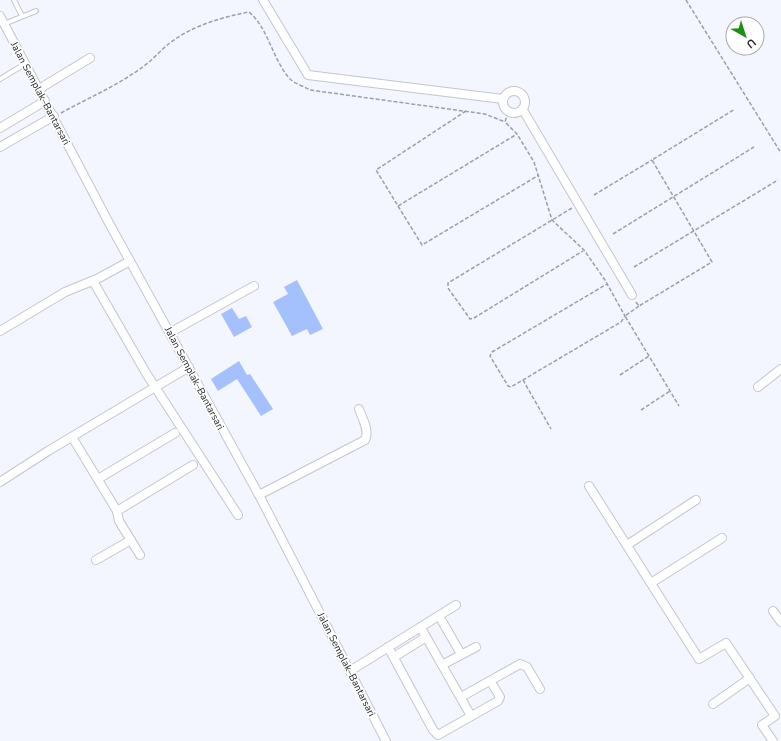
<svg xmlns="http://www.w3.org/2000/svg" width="781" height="741" font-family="'Nunito Sans',sans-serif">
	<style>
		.building { fill: #a4c1fd }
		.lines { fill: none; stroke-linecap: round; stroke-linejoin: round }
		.lane-casing { stroke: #c3c6cd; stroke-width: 6 }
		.street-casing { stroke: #c3c6cd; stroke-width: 10 }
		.path { stroke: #9d9fa5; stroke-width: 1.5; stroke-dasharray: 4 2; stroke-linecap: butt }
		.lane { stroke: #fff; stroke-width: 4 }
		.street { stroke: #fff; stroke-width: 8 }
		.labels { text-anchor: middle; stroke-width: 3.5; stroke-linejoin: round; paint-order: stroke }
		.street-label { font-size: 10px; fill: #212225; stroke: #fff }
	</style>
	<rect width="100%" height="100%" fill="#f3f6fe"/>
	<g class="building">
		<polygon points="297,280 323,329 310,335 307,329 292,336 273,302 288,294 284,287"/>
		<polygon points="232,308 239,319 246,316 252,327 234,337 221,314"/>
		<polygon points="239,361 247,375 250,374 273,409 261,416 237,379 218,391 211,379"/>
	</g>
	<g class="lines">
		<defs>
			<g id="lane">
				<polyline points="14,0 22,16"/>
				<polyline points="4,24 36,11"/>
				<polyline points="0,79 25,64"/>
			</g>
			<g id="street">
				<polyline points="263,0 308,75 503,99"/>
				<polyline points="0,16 109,223 259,495 386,741"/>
				<polyline points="39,89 90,58"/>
				<circle cx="514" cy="102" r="11"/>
				<polyline points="523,110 632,295"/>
				<polyline points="0,128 45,101"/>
				<polyline points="0,147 54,116"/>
				<polyline points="93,281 146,373 238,515"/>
				<polyline points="0,331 65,292 97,279 130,261"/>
				<polyline points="171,332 254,286"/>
				<polyline points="758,387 781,369"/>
				<polyline points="72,437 117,511 193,465"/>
				<polyline points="98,479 175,433"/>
				<polyline points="0,482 48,451 189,367"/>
				<polyline points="589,486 699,659 726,643 775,716 762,725 773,741"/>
				<path d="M259 495 365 440C370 431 362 418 359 409"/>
				<polyline points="117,511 119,521 140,555"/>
				<polyline points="627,545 696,500"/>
				<polyline points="96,560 131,540"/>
				<polyline points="651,583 722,538"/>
				<polyline points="773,611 781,622"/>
				<polyline points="439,616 461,654"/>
				<polyline points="421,628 471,716"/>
				<polyline points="388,647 433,730 438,735 498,701 500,697 491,682"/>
				<polyline points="394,657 426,637"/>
				<polyline points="442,665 476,647"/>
				<polyline points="350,671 456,605"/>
				<polyline points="461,697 520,664 527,667 540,689"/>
				<polyline points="713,704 750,678"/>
			</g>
		</defs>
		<use href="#lane" class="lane-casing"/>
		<use href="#street" class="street-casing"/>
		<g class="path">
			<polyline points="686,0 781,153"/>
			<polyline points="466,111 376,170 398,206 517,134"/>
			<polyline points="508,112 505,122 517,134 534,162 552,220 584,250 605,280 625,316 621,322 511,387 508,386 490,356 492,352 607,284"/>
			<path d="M61 113C88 98 119 85 144 66 155 58 163 47 174 40 195 25 223 17 249 12 269 29 272 59 290 79 295 84 304 86 310 90L485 114 505 122"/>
			<polyline points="594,195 652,160"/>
			<polyline points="398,206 422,245 539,175"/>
			<polyline points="572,208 448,283 448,288 470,319 474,318 583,251"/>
			<polyline points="613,234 754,147"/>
			<polyline points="634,267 778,180"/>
			<polyline points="636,302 639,306 712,262 652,160 735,109"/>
			<polyline points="639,306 625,316 679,406"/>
			<polyline points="620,375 649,356"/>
			<polyline points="523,380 551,429"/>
			<polyline points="641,410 670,391"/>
		</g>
		<use href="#lane" class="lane"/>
		<use href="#street" class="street"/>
	</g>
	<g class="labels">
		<g class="street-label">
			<text transform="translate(41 93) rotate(62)" y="4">Jalan Semplak–Bantarsari</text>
			<text transform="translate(195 378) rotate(62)" y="4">Jalan Semplak–Bantarsari</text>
			<text transform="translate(347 664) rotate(63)" y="4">Jalan Semplak–Bantarsari</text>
		</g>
	</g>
	<g transform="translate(745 36) rotate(141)"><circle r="19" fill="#ffffff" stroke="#a6a7a8"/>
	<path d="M0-3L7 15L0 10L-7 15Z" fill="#1e8e16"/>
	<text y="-6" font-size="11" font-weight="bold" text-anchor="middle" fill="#212225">U</text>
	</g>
</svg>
